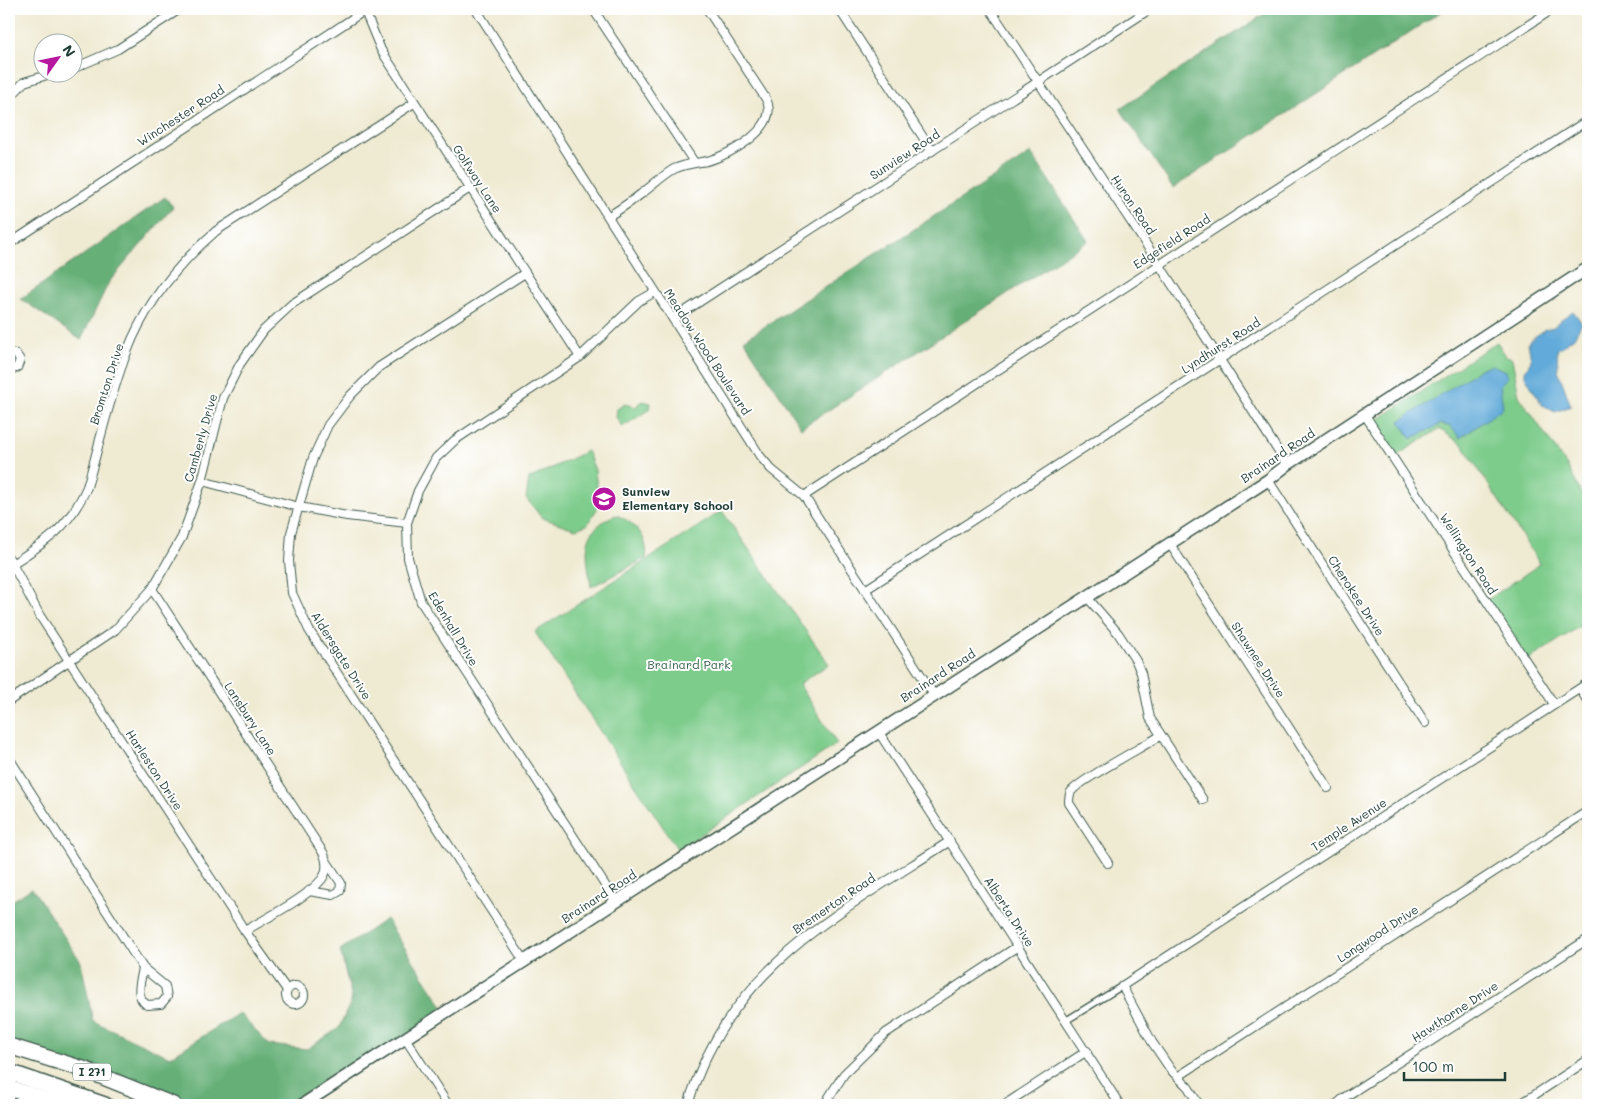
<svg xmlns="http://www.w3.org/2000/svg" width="1597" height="1114" font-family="Mali,sans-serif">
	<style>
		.green { fill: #7ecc8c; stroke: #4e8460 }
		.forest { fill: #66b078; stroke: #427656 }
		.water { fill: #62aad9; stroke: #407486 }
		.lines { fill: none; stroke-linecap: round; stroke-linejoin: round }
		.pedestrian-casing { stroke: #3e574c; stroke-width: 8 }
		.minor-casing { stroke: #3e574c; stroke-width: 10 }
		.secondary-casing { stroke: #3e574c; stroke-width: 14 }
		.motorway-casing { stroke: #3e574c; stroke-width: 18 }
		.pedestrian { stroke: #fff; stroke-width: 5.5 }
		.minor { stroke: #fff; stroke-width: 8 }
		.secondary { stroke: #fff; stroke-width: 11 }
		.motorway { stroke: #fff; stroke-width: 15 }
		.labels { text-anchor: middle; stroke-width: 4; stroke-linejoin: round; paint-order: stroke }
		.shield { fill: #fff; stroke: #627771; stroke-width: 1 }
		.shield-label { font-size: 11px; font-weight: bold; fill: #1f3d34 }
		.street-label { font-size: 12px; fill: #1f3d34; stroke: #fff }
		.poi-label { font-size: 12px; font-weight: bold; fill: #1f3d34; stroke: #fff; text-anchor: start }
		.park-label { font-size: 12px; fill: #37614a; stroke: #fff }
	</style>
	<rect width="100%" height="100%" fill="#fff"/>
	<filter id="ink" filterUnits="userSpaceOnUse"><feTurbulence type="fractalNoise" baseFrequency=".02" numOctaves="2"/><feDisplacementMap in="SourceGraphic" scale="10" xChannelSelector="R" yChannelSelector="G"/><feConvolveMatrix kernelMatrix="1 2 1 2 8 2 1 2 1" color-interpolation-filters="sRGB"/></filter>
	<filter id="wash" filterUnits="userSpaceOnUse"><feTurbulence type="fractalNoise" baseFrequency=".0096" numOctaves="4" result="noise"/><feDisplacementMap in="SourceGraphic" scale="20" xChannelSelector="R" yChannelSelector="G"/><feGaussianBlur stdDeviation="1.12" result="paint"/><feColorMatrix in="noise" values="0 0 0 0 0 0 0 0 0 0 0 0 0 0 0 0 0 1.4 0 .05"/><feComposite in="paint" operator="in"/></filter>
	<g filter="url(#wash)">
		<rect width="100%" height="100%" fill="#efead2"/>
		<g class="green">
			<polygon points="1497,342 1506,356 1512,358 1519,396 1569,469 1588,507 1588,621 1525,662 1486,601 1540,564 1462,444 1439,429 1393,458 1371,424"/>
			<polygon points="643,401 650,403 649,410 622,427 616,417 617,409 625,404 635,407"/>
			<polygon points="587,451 595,470 599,506 587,525 575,529 542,518 526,498 529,479"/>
			<polygon points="722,511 829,664 799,684 837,744 678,850 535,632"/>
			<path d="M616 515C635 522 649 538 646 558L591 587C589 566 580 540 599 525 605 520 609 517 616 515Z"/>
		</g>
		<g class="forest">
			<polygon points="1272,9 1445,9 1173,188 1120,109"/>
			<polygon points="1031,153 1088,241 801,428 744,340"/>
			<polygon points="165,197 173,207 109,282 81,340 21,299"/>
			<polygon points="32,888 81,962 93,1021 170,1057 239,1013 269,1045 307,1049 339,1028 352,999 340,950 386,919 446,1011 302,1105 173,1105 9,1046 9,962 13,939 9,931 9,903"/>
		</g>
		<g class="water">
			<polygon points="1573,311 1582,323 1574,337 1557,350 1558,370 1571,406 1555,412 1542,405 1525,376 1525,371 1531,361 1528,342 1545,329 1554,327 1559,321"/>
			<polygon points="1492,365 1506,371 1507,378 1500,385 1503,408 1460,438 1451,427 1441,424 1411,439 1400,421 1482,368"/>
		</g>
	</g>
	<g filter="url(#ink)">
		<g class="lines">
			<defs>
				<polyline id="pedestrian" points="1067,1020 1122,986"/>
				<g id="minor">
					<polyline points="364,9 381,50 580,357"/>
					<polyline points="476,9 760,456 771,469 804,496 934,695"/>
					<polyline points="593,9 694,162"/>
					<polyline points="839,9 932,151"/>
					<polyline points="990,9 1159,264 1287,465"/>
					<polyline points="72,69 118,49 180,9"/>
					<polyline points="9,99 24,82 57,72"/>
					<path d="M609 216C620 209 631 202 641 194 652 186 662 176 674 169 685 164 696 163 707 161 730 155 781 127 766 99L707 9"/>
					<polyline points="9,244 367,9"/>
					<polyline points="673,319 1150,9"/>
					<polyline points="9,353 16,354 20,360 17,368 9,369"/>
					<polyline points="1365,415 1554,704"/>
					<polyline points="1268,480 1425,723"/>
					<polyline points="202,481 299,507 347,516 407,523"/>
					<polyline points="804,496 1553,9"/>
					<polyline points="1170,544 1328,788"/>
					<polyline points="9,558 40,616 245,931 287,990"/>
					<path d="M12 564C48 541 69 527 87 487 100 442 110 395 127 352 145 304 178 264 216 231L414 103"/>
					<path d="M152 589 324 854C327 862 328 871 322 879 307 898 266 918 245 931"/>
					<polyline points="865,590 1588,120"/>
					<polyline points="1086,596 1118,633 1136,661 1141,673 1150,718 1203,800"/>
					<polyline points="1580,689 1588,702"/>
					<polyline points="9,701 115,630 152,589 182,537 202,481 223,398 240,364 264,330 292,304 470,188"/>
					<polyline points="878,731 1120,1105"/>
					<path d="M9 758 143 968 165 986 167 997 161 1004 147 1005C134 996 141 981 143 968"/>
					<path d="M1108 863 1069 803C1069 800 1069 795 1071 792 1075 783 1146 745 1160 736"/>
					<polyline points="309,891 333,895 340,891 341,883 327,862"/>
					<polyline points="616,902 421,602 408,558 407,523 418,491 436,458 455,440 580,357 639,301 655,292"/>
					<polyline points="524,961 309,630 292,593 289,561 291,533 313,458 328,425 350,396 379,367 525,273"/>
					<circle cx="295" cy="995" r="9"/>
					<polyline points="405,1038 448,1105"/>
					<polyline points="1179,1076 1588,811"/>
					<path d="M688 1105C728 968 839 913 950 841"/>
					<polyline points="824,1105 844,1074 886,1033 1018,946"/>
					<polyline points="1004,1105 1087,1051"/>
					<polyline points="1199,1105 1188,1087 1171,1070 1152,1042 1122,986 1588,683"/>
					<polyline points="1336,1105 1345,1097 1588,939"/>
					<polyline points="1519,1105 1588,1060"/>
				</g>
				<polyline id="secondary" points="302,1105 1268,480 1287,465 1588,268"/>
				<g id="motorway">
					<polyline points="9,1046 86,1070 173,1105"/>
					<polyline points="9,1072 105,1105"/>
					<polyline points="9,1088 61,1105"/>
				</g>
			</defs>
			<use href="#pedestrian" class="pedestrian-casing"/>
			<use href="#minor" class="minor-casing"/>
			<use href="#secondary" class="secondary-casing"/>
			<use href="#motorway" class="motorway-casing"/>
			<use href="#pedestrian" class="pedestrian"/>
			<use href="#minor" class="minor"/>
			<use href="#secondary" class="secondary"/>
			<use href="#motorway" class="motorway"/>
		</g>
	</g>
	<defs>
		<symbol id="school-disc" viewBox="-11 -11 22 22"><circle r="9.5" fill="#b5179e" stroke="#fff"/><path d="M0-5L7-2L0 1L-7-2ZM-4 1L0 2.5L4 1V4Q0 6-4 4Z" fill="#fff"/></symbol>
	</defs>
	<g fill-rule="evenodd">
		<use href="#school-disc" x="590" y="485" width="28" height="28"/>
	</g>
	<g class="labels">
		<rect class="shield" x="73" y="1063.5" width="38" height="17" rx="4"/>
		<g class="shield-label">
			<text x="92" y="1076">I 271</text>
		</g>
		<g class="street-label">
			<text transform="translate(181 116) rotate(-33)" y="4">Winchester Road</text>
			<text transform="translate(905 155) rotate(-33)" y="4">Sunview Road</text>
			<text transform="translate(477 179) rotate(57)" y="4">Golfway Lane</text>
			<text transform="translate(1133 205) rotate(56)" y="4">Huron Road</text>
			<text transform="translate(1172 242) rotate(-33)" y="4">Edgefield Road</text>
			<text transform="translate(1221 346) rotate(-33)" y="4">Lyndhurst Road</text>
			<text transform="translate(707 352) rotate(57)" y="4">Meadow Wood Boulevard</text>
			<text transform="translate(107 384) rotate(-72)" y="4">Bromton Drive</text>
			<text transform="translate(201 438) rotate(-74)" y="4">Camberly Drive</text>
			<text transform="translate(1278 456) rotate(-34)" y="4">Brainard Road</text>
			<text transform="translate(1468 554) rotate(57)" y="4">Wellington Road</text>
			<text transform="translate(1356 596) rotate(57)" y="4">Cherokee Drive</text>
			<text transform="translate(453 629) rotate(59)" y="4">Edenhall Drive</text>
			<text transform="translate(341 656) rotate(58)" y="4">Aldersgate Drive</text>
			<text transform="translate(1258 660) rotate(57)" y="4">Shawnee Drive</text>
			<text transform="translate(938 676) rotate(-33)" y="4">Brainard Road</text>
			<text transform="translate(250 719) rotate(57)" y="4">Lansbury Lane</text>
			<text transform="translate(154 770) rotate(57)" y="4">Harleston Drive</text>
			<text transform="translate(1349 825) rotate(-33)" y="4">Temple Avenue</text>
			<text transform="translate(599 897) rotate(-33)" y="4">Brainard Road</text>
			<text transform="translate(834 904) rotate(-34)" y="4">Bremerton Road</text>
			<text transform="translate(1009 912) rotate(57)" y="4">Alberta Drive</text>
			<text transform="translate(1378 934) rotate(-33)" y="4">Longwood Drive</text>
			<text transform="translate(1455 1012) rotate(-33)" y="4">Hawthorne Drive</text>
		</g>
		<g class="poi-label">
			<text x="622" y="496">Sunview<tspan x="622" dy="14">Elementary School</tspan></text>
		</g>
		<g class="park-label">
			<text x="689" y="669">Brainard Park</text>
		</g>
	</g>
	<rect width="1597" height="1114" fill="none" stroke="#fff" stroke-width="30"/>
	<g transform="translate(58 58) rotate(57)"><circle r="24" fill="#ffffff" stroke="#a5b1ae"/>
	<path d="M0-4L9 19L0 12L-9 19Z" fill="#b5179e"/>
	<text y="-8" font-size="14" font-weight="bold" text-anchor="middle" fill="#1f3d34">N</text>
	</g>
	<path d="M1404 1072v8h101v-8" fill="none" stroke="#1f3d34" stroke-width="2.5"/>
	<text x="1412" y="1072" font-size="15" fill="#1f3d34" stroke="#ffffff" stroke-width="4" paint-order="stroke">100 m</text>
</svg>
